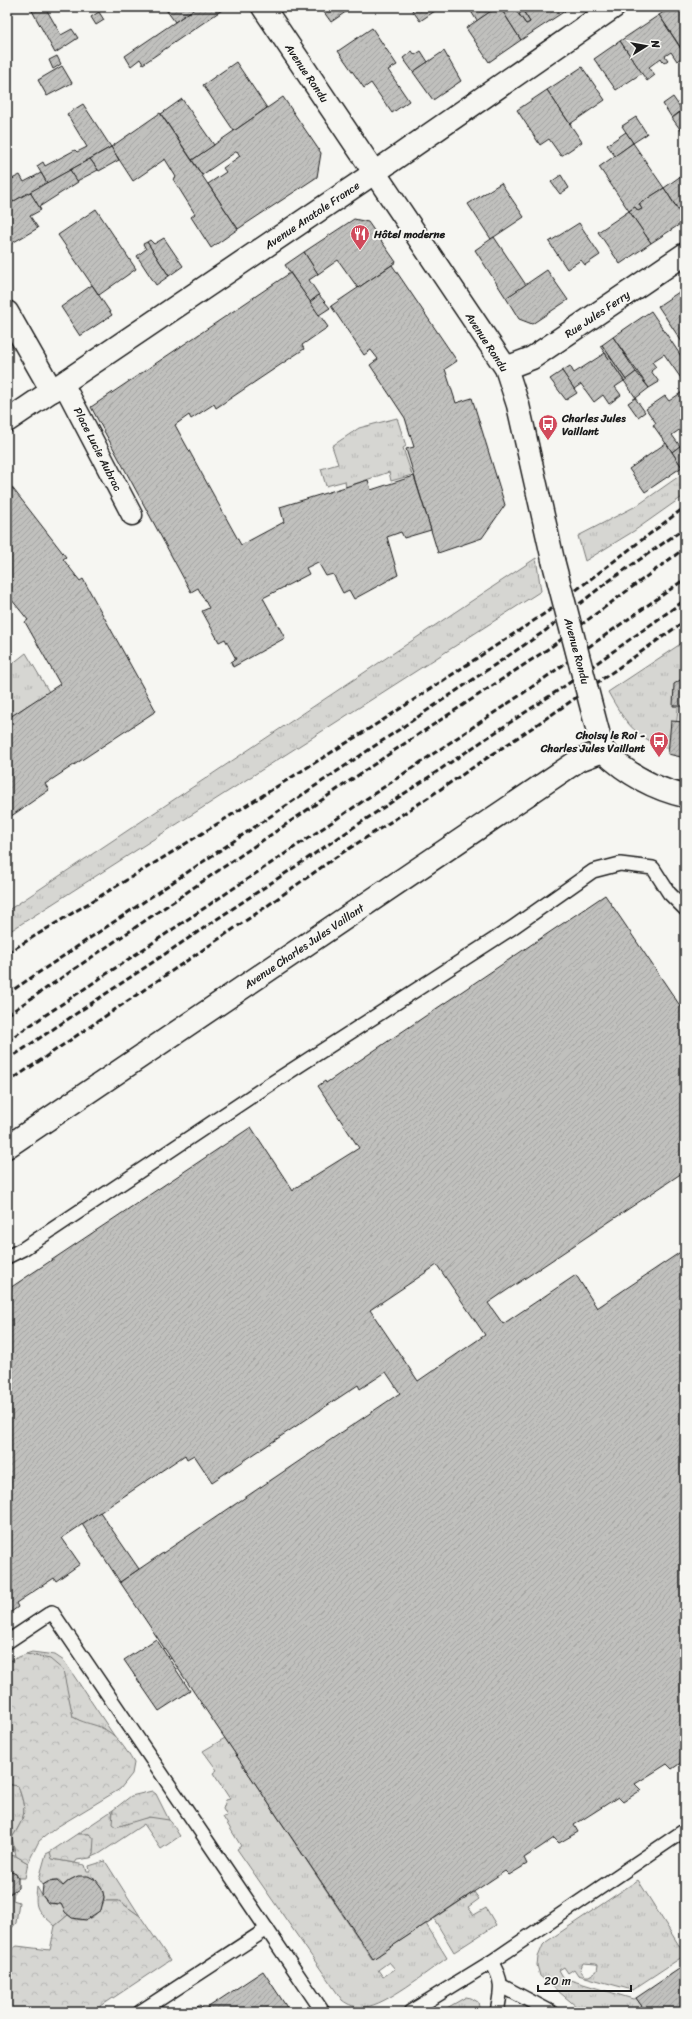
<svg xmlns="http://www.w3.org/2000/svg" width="692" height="2019" font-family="Sriracha,sans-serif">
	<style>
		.grass { fill: url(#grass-tufts); stroke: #797977; fill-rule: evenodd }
		.forest { fill: url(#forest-crowns); stroke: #797977 }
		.building { fill: url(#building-hatch); stroke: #1c1c1c; fill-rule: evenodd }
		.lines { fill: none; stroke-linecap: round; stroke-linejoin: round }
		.service-casing { stroke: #1c1c1c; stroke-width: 16 }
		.pedestrian-casing { stroke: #1c1c1c; stroke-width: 23 }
		.minor-casing { stroke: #1c1c1c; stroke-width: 25 }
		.service { stroke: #f6f6f2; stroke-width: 13 }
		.pedestrian { stroke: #f6f6f2; stroke-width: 20 }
		.minor { stroke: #f6f6f2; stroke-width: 22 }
		.rail { stroke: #1c1c1c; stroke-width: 3; stroke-dasharray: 6 3; stroke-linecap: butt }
		.minor-bridge-casing { stroke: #1c1c1c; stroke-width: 25; stroke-linecap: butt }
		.minor-bridge { stroke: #f6f6f2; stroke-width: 22 }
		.labels { text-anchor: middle; stroke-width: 4; stroke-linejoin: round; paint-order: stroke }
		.street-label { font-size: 11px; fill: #1c1c1c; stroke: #f6f6f2 }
		.poi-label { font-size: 11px; font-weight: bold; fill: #1c1c1c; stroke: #f6f6f2; text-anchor: start }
	</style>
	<defs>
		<pattern id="grass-tufts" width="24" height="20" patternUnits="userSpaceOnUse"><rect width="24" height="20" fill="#d6d6d2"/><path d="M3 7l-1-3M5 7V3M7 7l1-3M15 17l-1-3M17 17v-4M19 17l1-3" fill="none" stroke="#b7b7b4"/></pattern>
		<pattern id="forest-crowns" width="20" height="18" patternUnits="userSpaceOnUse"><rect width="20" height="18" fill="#d6d6d2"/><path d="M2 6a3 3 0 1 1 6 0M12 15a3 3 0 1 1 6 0" fill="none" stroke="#b7b7b4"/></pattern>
		<pattern id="building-hatch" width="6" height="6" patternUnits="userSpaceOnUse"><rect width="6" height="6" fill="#c0c0bd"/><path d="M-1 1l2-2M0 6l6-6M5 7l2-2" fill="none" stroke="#a4a4a2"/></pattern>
	</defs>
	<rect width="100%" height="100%" fill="#f6f6f2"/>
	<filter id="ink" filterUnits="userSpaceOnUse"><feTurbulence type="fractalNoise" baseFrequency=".025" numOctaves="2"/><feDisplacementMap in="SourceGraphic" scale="8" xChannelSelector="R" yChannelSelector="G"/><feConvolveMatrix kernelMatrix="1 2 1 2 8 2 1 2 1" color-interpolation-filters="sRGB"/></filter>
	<g filter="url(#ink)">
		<g class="grass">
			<polygon points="397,418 406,446 403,448 412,475 391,481 389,472 346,487 345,481 326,486 321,469 338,464 332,446 359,428"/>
			<polygon points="685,472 685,495 634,531 585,561 578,536 638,505"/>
			<polygon points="536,558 541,591 7,933 7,911"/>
			<path d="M685 641V683L680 687 674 751C636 738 627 726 608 692Z"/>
			<polygon points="26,653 49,692 7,719 7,668"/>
			<polygon points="32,1652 55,1655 64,1661 115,1737 100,1727 86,1724 73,1717 68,1695 38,1656 26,1654"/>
			<path d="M225 1738 372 1959 426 1924 447 1958C428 1971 386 2005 365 2007 356 2008 348 2005 342 2000L237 1849 241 1846 223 1817 227 1816 223 1809 226 1800 230 1799 213 1773 217 1770 203 1751ZM389 1962 395 1969 383 1977 378 1970Z"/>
			<path d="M7 1784 18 1786C27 1813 26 1815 12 1838L14 1850 7 1849Z"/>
			<path d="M113 1810 112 1816 125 1825C133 1819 160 1813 169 1820 173 1823 176 1831 180 1836L161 1849 144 1824 99 1854 90 1858 93 1854 89 1834H77Z"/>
			<path d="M50 1852 53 1859 85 1865 87 1871H90L89 1866 105 1861 140 1916 119 1901H104C105 1877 78 1868 63 1886 59 1877 49 1880 43 1885L39 1879 46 1854Z"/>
			<polygon points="7,1855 16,1856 28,1863 25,1878 18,1878 16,1874 7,1870"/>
			<path d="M638 1880 685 1955 632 1990 578 1975 574 1969 568 1973 564 1967 559 1970 566 1982 570 1980 633 1999 636 1998 646 2012H583L540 1976 537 1965 538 1957 543 1945 546 1942ZM583 1963 596 1964 598 1965 597 1971 589 1976H585L580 1970Z"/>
			<path d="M37 1887C44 1899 46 1905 61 1904L68 1915 55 1926C38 1910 34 1912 37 1887Z"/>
			<polygon points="14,1892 13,1900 19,1902 16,1923 7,1934 7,1894"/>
			<polygon points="474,1892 479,1899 468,1907 474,1915 486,1908 496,1925 454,1952 434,1919"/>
			<polygon points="466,1997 471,1998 478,2002 480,2012 440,2012"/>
		</g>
		<g class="forest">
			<path d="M26 1654 50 1659 63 1670 73 1717C83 1723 90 1723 100 1727 117 1734 125 1748 134 1763L132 1774 120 1789 57 1827 39 1841 28 1863 16 1856 12 1838C26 1815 27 1812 18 1786L7 1784V1662Z"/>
			<polygon points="152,1791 156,1794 169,1820 149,1817 116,1827 112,1824 113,1810 131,1796"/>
			<polygon points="77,1834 89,1834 94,1838 93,1854 90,1858 77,1860 75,1863 52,1859 50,1852"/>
			<path d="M104 1901H119L140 1916 170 1960 92 2012H7V1952L17 1946 50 1950 55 1926 68 1915C83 1926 99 1917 104 1901Z"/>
		</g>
		<g class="building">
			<polygon points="30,7 45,7 61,35 72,29 78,38 55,53"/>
			<polygon points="164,7 197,7 175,22"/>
			<polygon points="197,7 220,7 222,10 143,64 140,59 131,66 125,56"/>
			<polygon points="322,7 353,7 331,22 321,8"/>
			<polygon points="410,7 433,7 435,11 420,21"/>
			<polygon points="471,7 497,7 477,21 469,8"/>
			<polygon points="497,7 500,7 521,40 489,62 466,28"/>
			<polygon points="500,7 513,7 526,24 530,22 521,7 562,7 565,11 521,40"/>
			<polygon points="671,7 685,7 685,54 659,15"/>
			<polygon points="523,11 530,22 526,24 519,14"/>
			<polygon points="99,12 104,20 96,25 91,17"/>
			<polygon points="659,15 685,55 677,61 671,52 665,56 668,60 664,63 661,58 649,67 655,75 647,81 620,41"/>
			<polygon points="372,28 397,65 388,70 409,101 392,113 371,83 364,88 338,51"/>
			<polygon points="620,41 642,73 616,90 594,59"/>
			<polygon points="412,51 415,55 421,51 428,62 413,72 403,58"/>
			<polygon points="444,51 461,81 433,100 413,72"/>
			<polygon points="57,56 61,64 53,69 49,60"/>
			<polygon points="236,62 267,108 234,131 203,85"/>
			<polygon points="62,66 72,83 47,96 38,80"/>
			<polygon points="582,67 605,100 570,124 547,90"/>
			<polygon points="547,90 582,142 561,156 549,139 540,145 517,110"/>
			<polygon points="283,97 321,153 317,177 238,229 208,184 226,172 223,168 240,156 237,151 202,175 192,160"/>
			<polygon points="673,97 682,110 672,118 663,104"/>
			<polygon points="182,99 214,145 192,160 161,114"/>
			<polygon points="83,104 111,147 47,183 37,166 43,162 45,166 75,150 77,152 87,147 67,114"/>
			<polygon points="685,109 685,136 672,118"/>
			<polygon points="160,113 238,229 211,248 191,217 195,214 173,179 176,177 165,159 133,181 111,147"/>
			<polygon points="636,117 647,134 633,143 622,126"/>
			<polygon points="626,132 633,143 615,156 607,145"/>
			<polygon points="633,143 664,188 639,204 642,209 638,211 635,207 629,211 599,167"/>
			<polygon points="111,147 119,160 99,171 90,159"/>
			<polygon points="90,159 98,170 77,181 70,170"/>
			<polygon points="7,169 12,179 20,175 24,182 41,173 47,183 7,205"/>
			<polygon points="70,170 78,182 39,207 30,192"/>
			<polygon points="685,173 685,220 664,188"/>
			<polygon points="561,175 569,188 560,194 551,182"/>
			<polygon points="501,183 524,217 491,239 468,204"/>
			<polygon points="664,188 685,221 651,243 629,211 635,207 638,211 642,209 639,204"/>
			<polygon points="30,192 41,210 30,216 38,228 7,246 7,205"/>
			<polygon points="96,209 136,269 99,295 58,235"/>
			<polygon points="629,211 651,243 620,264 598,232"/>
			<polygon points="354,219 368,222 396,262 358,288 338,260 318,274 304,252"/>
			<polygon points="579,223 600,255 585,265 581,260 567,269 549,242"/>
			<polygon points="494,237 526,285 506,298 475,250"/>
			<polygon points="164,238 183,266 169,276 147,242 150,240 154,244"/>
			<polygon points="147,242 169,276 156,285 137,256 146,249 143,244"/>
			<polygon points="304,252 318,274 309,280 319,295 310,302 285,265"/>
			<polygon points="392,265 457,361 445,369 456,403 472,398 505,505 482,538 438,553 406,449 414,447 405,418 370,365 378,359 371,350 364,355 331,306"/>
			<polygon points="547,270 568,300 532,324 519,319 506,298"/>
			<polygon points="290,273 328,327 302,345 304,349 216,408 214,404 191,419 189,415 175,425 241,545 284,522 280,507 368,480 371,490 414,476 431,530 404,538 401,532 387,537 398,575 354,599 349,590 343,593 333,574 326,576 318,562 306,568 309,574 263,598 285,638 233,667 231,662 236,659 225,639 219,642 202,611 209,608 198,588 191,592 91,407"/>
			<polygon points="92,285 112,315 80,336 61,307"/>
			<polygon points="685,288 685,345 684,345 658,306"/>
			<polygon points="319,295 330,308 319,315 310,302"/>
			<polygon points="651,311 685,362 685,384 664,354 652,362 656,367 651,371 659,382 649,388 613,337"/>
			<polygon points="613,337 636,372 626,380 602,345"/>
			<polygon points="602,345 607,352 626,380 624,381 600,346"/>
			<polygon points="605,353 624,381 615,387 621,395 609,404 603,395 594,402 581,384 574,389 562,371 570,366 574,373"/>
			<polygon points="562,371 577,393 566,400 550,379"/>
			<polygon points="636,372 649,388 636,398 624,381"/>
			<polygon points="685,390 685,426 672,435 680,446 672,452 653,425 656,423 646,409 665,396 669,401"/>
			<polygon points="635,398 645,412 638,417 628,403"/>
			<polygon points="666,443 682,467 645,492 629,469"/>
			<polygon points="680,446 685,453 685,464 682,467 672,452"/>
			<polygon points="7,481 66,557 63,559 80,581 83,579 156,711 45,784 49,790 7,819 7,719 60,684 25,622 28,620 7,594"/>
			<polygon points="685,677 685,706 673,706 674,684"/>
			<polygon points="671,721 685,722 685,758 668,754"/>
			<path d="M605 895 685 1013V1171L488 1303 503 1324 576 1275 597 1308 685 1249V1760L672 1769 667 1764 635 1784 641 1790 623 1802 618 1797 574 1825 578 1832 559 1843 554 1838 524 1858 527 1864 509 1875 505 1871 373 1959 120 1582 400 1393 386 1372 360 1389 358 1385 212 1482 194 1455 187 1459 185 1455 62 1538 80 1564 56 1581 54 1578 16 1603 18 1607 7 1615V1290L251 1127 293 1191 295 1188 359 1148 318 1086 325 1081 326 1083ZM437 1265 485 1335 418 1381 370 1310Z"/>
			<polygon points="100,1512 139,1569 120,1582 82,1524"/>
			<polygon points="156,1639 190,1691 159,1711 124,1660"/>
			<polygon points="7,1870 16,1874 18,1878 18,1888 9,1894 7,1894"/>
			<polygon points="78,1876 88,1876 96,1880 102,1888 104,1897 101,1910 86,1920 72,1918 65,1912 61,1904 48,1903 42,1895 43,1885 48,1882 57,1881 63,1886 70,1880"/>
			<polygon points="685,1965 685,2012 646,2012 636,1998"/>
			<polygon points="263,1971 290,2012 190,2012 200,2005 204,2010"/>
		</g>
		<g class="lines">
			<defs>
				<g id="service">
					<polyline points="7,1257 23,1249 258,1092 512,928 593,871 620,864 653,868 669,893 685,909"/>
					<polyline points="7,1642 52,1612 323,2012"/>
					<path d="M491 1962C504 1981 501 1991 497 2012"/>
					<polyline points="502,1986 551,2012"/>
					<polyline points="140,2012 267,1929"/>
					<polyline points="410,2012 491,1962 685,1830"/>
				</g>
				<polyline id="pedestrian" points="63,383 132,515"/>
				<g id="minor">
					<polyline points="263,7 506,368 518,405 553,560"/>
					<polyline points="7,312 52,391"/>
					<polyline points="506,368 532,358 685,254"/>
					<polyline points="7,421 374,173 614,7"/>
					<path d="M7 1147 579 760 603 751C626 773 654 789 685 796"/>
				</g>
			</defs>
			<use href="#service" class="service-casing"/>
			<use href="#pedestrian" class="pedestrian-casing"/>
			<use href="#minor" class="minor-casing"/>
			<use href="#service" class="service"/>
			<use href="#pedestrian" class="pedestrian"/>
			<use href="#minor" class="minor"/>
			<g class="rail">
				<polyline points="7,953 166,856 383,720 550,610 685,507"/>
				<polyline points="7,994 545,631 606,583 685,528"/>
				<polyline points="7,1015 395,750 551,647 685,548"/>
				<polyline points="7,1041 522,694 685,579"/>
				<polyline points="7,1060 569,683 685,600"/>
				<polyline points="7,1083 257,913 336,857 423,801 557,711 685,621"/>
			</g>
			<defs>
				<polyline id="minor-bridge" points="553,560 603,751"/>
			</defs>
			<use href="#minor-bridge" class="minor-bridge-casing"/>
			<use href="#minor-bridge" class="minor-bridge"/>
		</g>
	</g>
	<defs>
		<symbol id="restaurant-pin" viewBox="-11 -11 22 30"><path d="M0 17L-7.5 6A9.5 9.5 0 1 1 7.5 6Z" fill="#d1495b" stroke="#f6f6f2"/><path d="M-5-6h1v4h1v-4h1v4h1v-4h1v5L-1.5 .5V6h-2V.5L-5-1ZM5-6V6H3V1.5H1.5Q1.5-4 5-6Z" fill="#fff"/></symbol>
		<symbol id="bus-pin" viewBox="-11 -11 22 30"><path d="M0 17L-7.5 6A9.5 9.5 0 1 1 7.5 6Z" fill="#d1495b" stroke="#f6f6f2"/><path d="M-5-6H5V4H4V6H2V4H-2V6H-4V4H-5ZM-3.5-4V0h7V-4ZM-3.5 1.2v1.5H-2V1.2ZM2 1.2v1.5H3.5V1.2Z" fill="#fff"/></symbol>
	</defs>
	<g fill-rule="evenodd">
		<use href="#restaurant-pin" x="349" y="223" width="22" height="30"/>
		<use href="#bus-pin" x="537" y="413" width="22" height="30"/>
		<use href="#bus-pin" x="648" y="730" width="22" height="30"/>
	</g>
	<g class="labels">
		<g class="street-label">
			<text transform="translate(307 73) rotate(56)" y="4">Avenue Rondu</text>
			<text transform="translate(312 215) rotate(-34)" y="4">Avenue Anatole France</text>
			<text transform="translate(597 314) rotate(-34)" y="4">Rue Jules Ferry</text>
			<text transform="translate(487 342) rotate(57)" y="4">Avenue Rondu</text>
			<text transform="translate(98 449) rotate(63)" y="4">Place Lucie Aubrac</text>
			<text transform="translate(577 651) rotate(75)" y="4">Avenue Rondu</text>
			<text transform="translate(304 946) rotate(-34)" y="4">Avenue Charles Jules Vaillant</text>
		</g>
		<g class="poi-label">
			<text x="374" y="238">Hôtel moderne</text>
			<text x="562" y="422">Charles Jules<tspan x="562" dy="13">Vaillant</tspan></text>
			<text x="645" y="739" text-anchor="end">Choisy le Roi -<tspan x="645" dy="13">Charles Jules Vaillant</tspan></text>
		</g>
	</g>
	<rect width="692" height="2019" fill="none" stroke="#f6f6f2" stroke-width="24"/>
	<rect x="12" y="12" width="668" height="1995" fill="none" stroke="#1c1c1c" stroke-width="1.5" filter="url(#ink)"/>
	<g transform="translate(646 46) rotate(79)" stroke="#f6f6f2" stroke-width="3" paint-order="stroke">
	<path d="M0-3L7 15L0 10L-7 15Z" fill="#1c1c1c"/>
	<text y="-6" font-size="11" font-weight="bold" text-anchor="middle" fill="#1c1c1c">N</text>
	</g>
	<path d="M538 1985v6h93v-6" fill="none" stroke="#1c1c1c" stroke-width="2"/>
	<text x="544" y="1985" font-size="12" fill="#1c1c1c" stroke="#f6f6f2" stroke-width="3" paint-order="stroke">20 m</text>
</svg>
